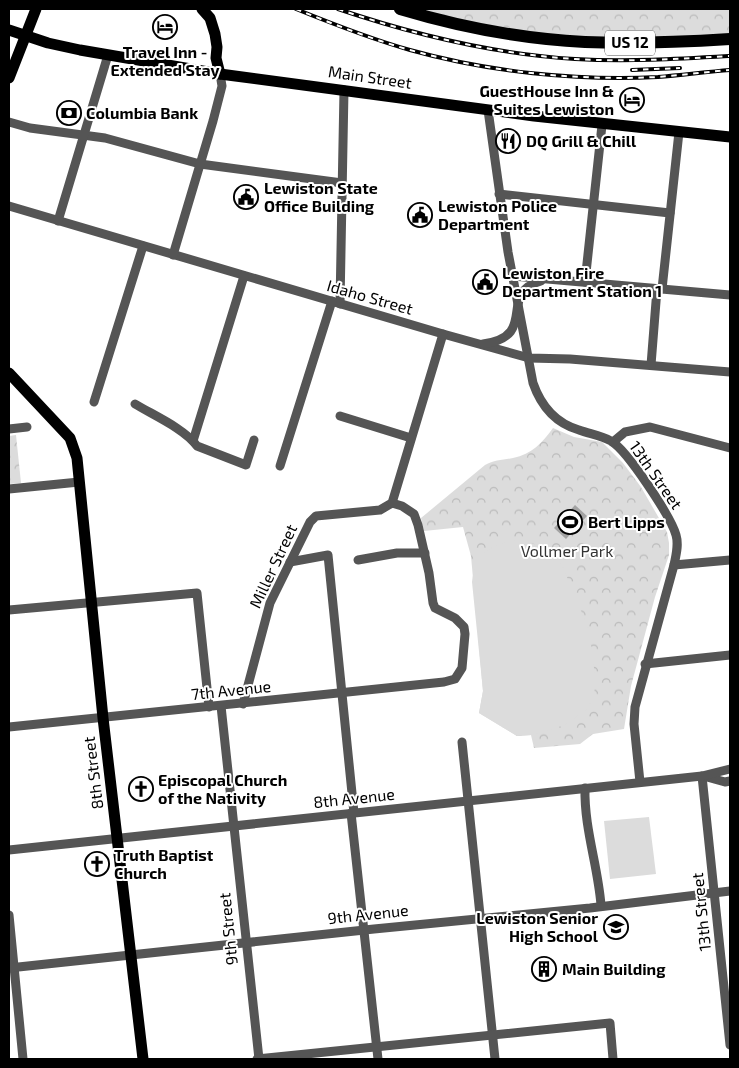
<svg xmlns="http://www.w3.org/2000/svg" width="739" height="1068" font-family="'Exo 2',sans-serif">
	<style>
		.park { fill: url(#park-crowns) }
		.pitch { fill: #dcdcdc }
		.water { fill: #a3a3a3 }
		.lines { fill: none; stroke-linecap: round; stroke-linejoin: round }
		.minor { stroke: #555; stroke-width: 9 }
		.major { stroke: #000; stroke-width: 11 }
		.highway { stroke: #000; stroke-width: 12 }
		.rail-casing { stroke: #000; stroke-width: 4 }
		.rail { stroke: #fff; stroke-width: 2; stroke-dasharray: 5.5; stroke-linecap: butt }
		.labels { text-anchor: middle; stroke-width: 4; stroke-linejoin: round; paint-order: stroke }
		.shield { fill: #fff; stroke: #4c4c4c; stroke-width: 1 }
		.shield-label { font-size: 15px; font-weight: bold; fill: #000 }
		.poi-label { font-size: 16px; font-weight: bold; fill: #000; stroke: #fff; text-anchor: start }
		.street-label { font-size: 16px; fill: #000; stroke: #fff }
		.park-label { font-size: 16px; fill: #333; stroke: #fff }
	</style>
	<defs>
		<pattern id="park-crowns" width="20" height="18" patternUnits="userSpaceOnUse" patternTransform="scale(1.25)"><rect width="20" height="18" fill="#dcdcdc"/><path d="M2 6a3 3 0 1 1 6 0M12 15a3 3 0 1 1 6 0" fill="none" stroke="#bbb"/></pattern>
	</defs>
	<rect width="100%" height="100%" fill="#fff"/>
	<g class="park">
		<polygon points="400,9 730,9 730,39 584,42"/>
		<path d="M553 428 574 437 602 442 623 463 641 487 667 532 669 543V555L655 597 631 686 624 729 593 734 580 744 534 748 531 735 517 736 479 713 483 691 471 556 463 527 424 531 421 518 485 465C494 460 503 460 513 458 532 454 542 443 553 428Z"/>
		<polygon points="16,435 21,483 9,484 9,436"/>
	</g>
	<g class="pitch">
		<path d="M513 540 526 541 539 546 552 554 562 565 589 630 596 683 593 698 587 709 565 725 532 735 517 736 479 713 483 691 472 582C475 556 488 546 513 540Z"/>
		<polygon points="649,817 656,874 610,879 604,821"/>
	</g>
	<polygon class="water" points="575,505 587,516 566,539 554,528"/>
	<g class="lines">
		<g class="minor">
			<path d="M488 110 508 252 533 383C541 406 555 423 579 430 590 434 601 435 611 441 627 450 671 517 676 535 679 545 676 555 674 565L635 707 634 724 640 782"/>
			<polyline points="9,122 30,128 105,138 200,164 342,183"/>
			<polyline points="499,194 670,213"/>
			<polyline points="9,206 443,334 529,358 570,359 730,372"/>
			<polyline points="58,221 108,55"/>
			<polyline points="173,255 213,121 222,86 220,74"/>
			<polyline points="513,276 730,295"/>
			<polyline points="585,282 602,125"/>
			<polyline points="662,289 679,132"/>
			<polyline points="340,304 344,90"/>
			<path d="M483 344C540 336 496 293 541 281"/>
			<polyline points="651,365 657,289"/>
			<polyline points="94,402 143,246"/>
			<path d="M135 404C153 415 185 429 197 446L246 465 254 440"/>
			<polyline points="340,416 411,438"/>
			<polyline points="9,429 27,427"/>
			<polyline points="193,441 244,276"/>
			<polyline points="613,442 625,432 650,427 730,448"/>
			<polyline points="280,466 332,301"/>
			<polyline points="9,489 79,482"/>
			<polyline points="358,560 397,553 425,553"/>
			<polyline points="290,562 328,555 354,813"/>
			<polyline points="674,565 730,560"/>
			<polyline points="9,610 197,593 209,707"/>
			<polyline points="645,664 730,655"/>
			<polyline points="243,704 270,603 310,522 316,516 380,510 392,503 443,334"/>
			<polyline points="221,706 259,1059"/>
			<polyline points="9,727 444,682 455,679 462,668 465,634 464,627 455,618 435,608 433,603 429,573 418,525 414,514 402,506 392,503"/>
			<polyline points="462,742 495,1059"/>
			<polyline points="702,776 730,1045"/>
			<polyline points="707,777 725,782 730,781"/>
			<path d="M585 788C584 828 598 866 601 905"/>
			<polyline points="351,813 378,1059"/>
			<polyline points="9,850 702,776 730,769"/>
			<polyline points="9,915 23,1059"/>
			<polyline points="9,968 374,929 590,908 730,891"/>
			<polyline points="257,1059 610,1023 613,1059"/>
		</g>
		<g class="major">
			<polyline points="202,9 210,18 215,34 217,47 216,58 220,74"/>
			<polyline points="9,30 48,43 80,50 220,74 534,116 730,137"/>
			<polyline points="9,78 36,9"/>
			<polyline points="9,373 70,438 77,458 103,718 143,1059"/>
		</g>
		<path class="highway" d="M400 9C460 27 523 39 585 42 633 44 682 42 730 39"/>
		<defs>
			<g id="rail">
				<path d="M296 9C333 24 371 39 410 50 489 72 576 81 658 77 682 75 706 72 730 70"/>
				<path d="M338 9C415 35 494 54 575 59 627 62 678 59 730 56"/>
				<polyline points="632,70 680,68"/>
			</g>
		</defs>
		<use href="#rail" class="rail-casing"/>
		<use href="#rail" class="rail"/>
	</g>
	<defs>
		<symbol id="hotel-ring" viewBox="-11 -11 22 22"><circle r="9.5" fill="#fff" stroke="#000" stroke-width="1.5"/><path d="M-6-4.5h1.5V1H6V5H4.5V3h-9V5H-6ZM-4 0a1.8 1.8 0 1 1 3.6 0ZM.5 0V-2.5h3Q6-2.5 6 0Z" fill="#000"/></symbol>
		<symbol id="bank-ring" viewBox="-11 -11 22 22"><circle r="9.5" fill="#fff" stroke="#000" stroke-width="1.5"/><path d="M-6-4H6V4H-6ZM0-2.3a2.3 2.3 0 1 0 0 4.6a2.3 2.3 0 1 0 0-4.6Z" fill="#000"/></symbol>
		<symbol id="restaurant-ring" viewBox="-11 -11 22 22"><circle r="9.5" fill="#fff" stroke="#000" stroke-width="1.5"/><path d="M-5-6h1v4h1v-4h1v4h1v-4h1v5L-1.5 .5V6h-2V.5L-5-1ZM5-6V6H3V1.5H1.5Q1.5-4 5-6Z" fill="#000"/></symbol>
		<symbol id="civic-ring" viewBox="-11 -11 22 22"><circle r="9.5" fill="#fff" stroke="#000" stroke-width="1.5"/><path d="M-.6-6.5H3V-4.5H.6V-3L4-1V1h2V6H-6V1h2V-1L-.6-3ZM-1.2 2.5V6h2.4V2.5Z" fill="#000"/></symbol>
		<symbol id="stadium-ring" viewBox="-11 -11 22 22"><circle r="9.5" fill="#fff" stroke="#000" stroke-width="1.5"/><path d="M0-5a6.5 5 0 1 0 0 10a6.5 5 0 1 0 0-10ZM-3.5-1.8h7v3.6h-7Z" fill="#000"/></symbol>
		<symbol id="church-ring" viewBox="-11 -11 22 22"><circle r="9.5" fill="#fff" stroke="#000" stroke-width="1.5"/><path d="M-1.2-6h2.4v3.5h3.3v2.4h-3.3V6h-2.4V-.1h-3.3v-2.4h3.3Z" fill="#000"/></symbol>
		<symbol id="school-ring" viewBox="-11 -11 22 22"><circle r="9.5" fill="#fff" stroke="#000" stroke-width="1.5"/><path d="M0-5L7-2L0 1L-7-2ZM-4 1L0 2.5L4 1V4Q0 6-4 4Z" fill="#000"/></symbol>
		<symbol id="building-ring" viewBox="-11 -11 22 22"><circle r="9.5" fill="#fff" stroke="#000" stroke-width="1.5"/><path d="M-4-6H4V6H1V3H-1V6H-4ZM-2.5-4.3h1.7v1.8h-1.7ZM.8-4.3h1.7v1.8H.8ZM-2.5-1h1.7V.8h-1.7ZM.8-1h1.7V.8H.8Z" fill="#000"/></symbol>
	</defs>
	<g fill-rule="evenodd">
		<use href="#hotel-ring" x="151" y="13" width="28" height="28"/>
		<use href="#hotel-ring" x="618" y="86" width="28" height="28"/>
		<use href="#bank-ring" x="55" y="99" width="28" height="28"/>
		<use href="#restaurant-ring" x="494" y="127" width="28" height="28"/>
		<use href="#civic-ring" x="232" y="183" width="28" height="28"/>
		<use href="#civic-ring" x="406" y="201" width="28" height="28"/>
		<use href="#civic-ring" x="471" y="268" width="28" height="28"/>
		<use href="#stadium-ring" x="556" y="508" width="28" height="28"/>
		<use href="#church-ring" x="127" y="775" width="28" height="28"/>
		<use href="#church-ring" x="83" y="850" width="28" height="28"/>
		<use href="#school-ring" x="602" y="913" width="28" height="28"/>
		<use href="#building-ring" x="530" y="955" width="28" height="28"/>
	</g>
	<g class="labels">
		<rect class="shield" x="605" y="30.5" width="50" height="25" rx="4"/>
		<g class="shield-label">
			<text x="630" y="48">US 12</text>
		</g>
		<g class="poi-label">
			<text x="165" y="58" text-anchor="middle">Travel Inn -<tspan x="165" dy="18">Extended Stay</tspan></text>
			<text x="614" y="97" text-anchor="end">GuestHouse Inn &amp;<tspan x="614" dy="18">Suites Lewiston</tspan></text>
			<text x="86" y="119">Columbia Bank</text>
			<text x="526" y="147">DQ Grill &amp; Chill</text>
			<text x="264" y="194">Lewiston State<tspan x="264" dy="18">Office Building</tspan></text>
			<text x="438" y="212">Lewiston Police<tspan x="438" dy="18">Department</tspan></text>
			<text x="502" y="279">Lewiston Fire<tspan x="502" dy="18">Department Station 1</tspan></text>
			<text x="588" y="528">Bert Lipps</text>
			<text x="158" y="786">Episcopal Church<tspan x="158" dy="18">of the Nativity</tspan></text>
			<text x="114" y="861">Truth Baptist<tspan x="114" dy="18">Church</tspan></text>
			<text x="598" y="924" text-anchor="end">Lewiston Senior<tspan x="598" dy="18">High School</tspan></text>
			<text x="562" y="975">Main Building</text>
		</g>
		<g class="street-label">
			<text transform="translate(370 77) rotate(8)" y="6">Main Street</text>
			<text transform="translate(370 297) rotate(16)" y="6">Idaho Street</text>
			<text transform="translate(656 475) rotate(55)" y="6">13th Street</text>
			<text transform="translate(273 566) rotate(-65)" y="6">Miller Street</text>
			<text transform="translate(231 690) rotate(-6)" y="6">7th Avenue</text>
			<text transform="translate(93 773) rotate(-97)" y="6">8th Street</text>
			<text transform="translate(354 798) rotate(-6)" y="6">8th Avenue</text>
			<text transform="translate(701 912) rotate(-96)" y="6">13th Street</text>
			<text transform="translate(368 914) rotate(-6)" y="6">9th Avenue</text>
			<text transform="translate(228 929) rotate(-96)" y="6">9th Street</text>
		</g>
		<g class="park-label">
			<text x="567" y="557">Vollmer Park</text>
		</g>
	</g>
	<rect width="739" height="1068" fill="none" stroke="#000000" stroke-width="20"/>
</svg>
